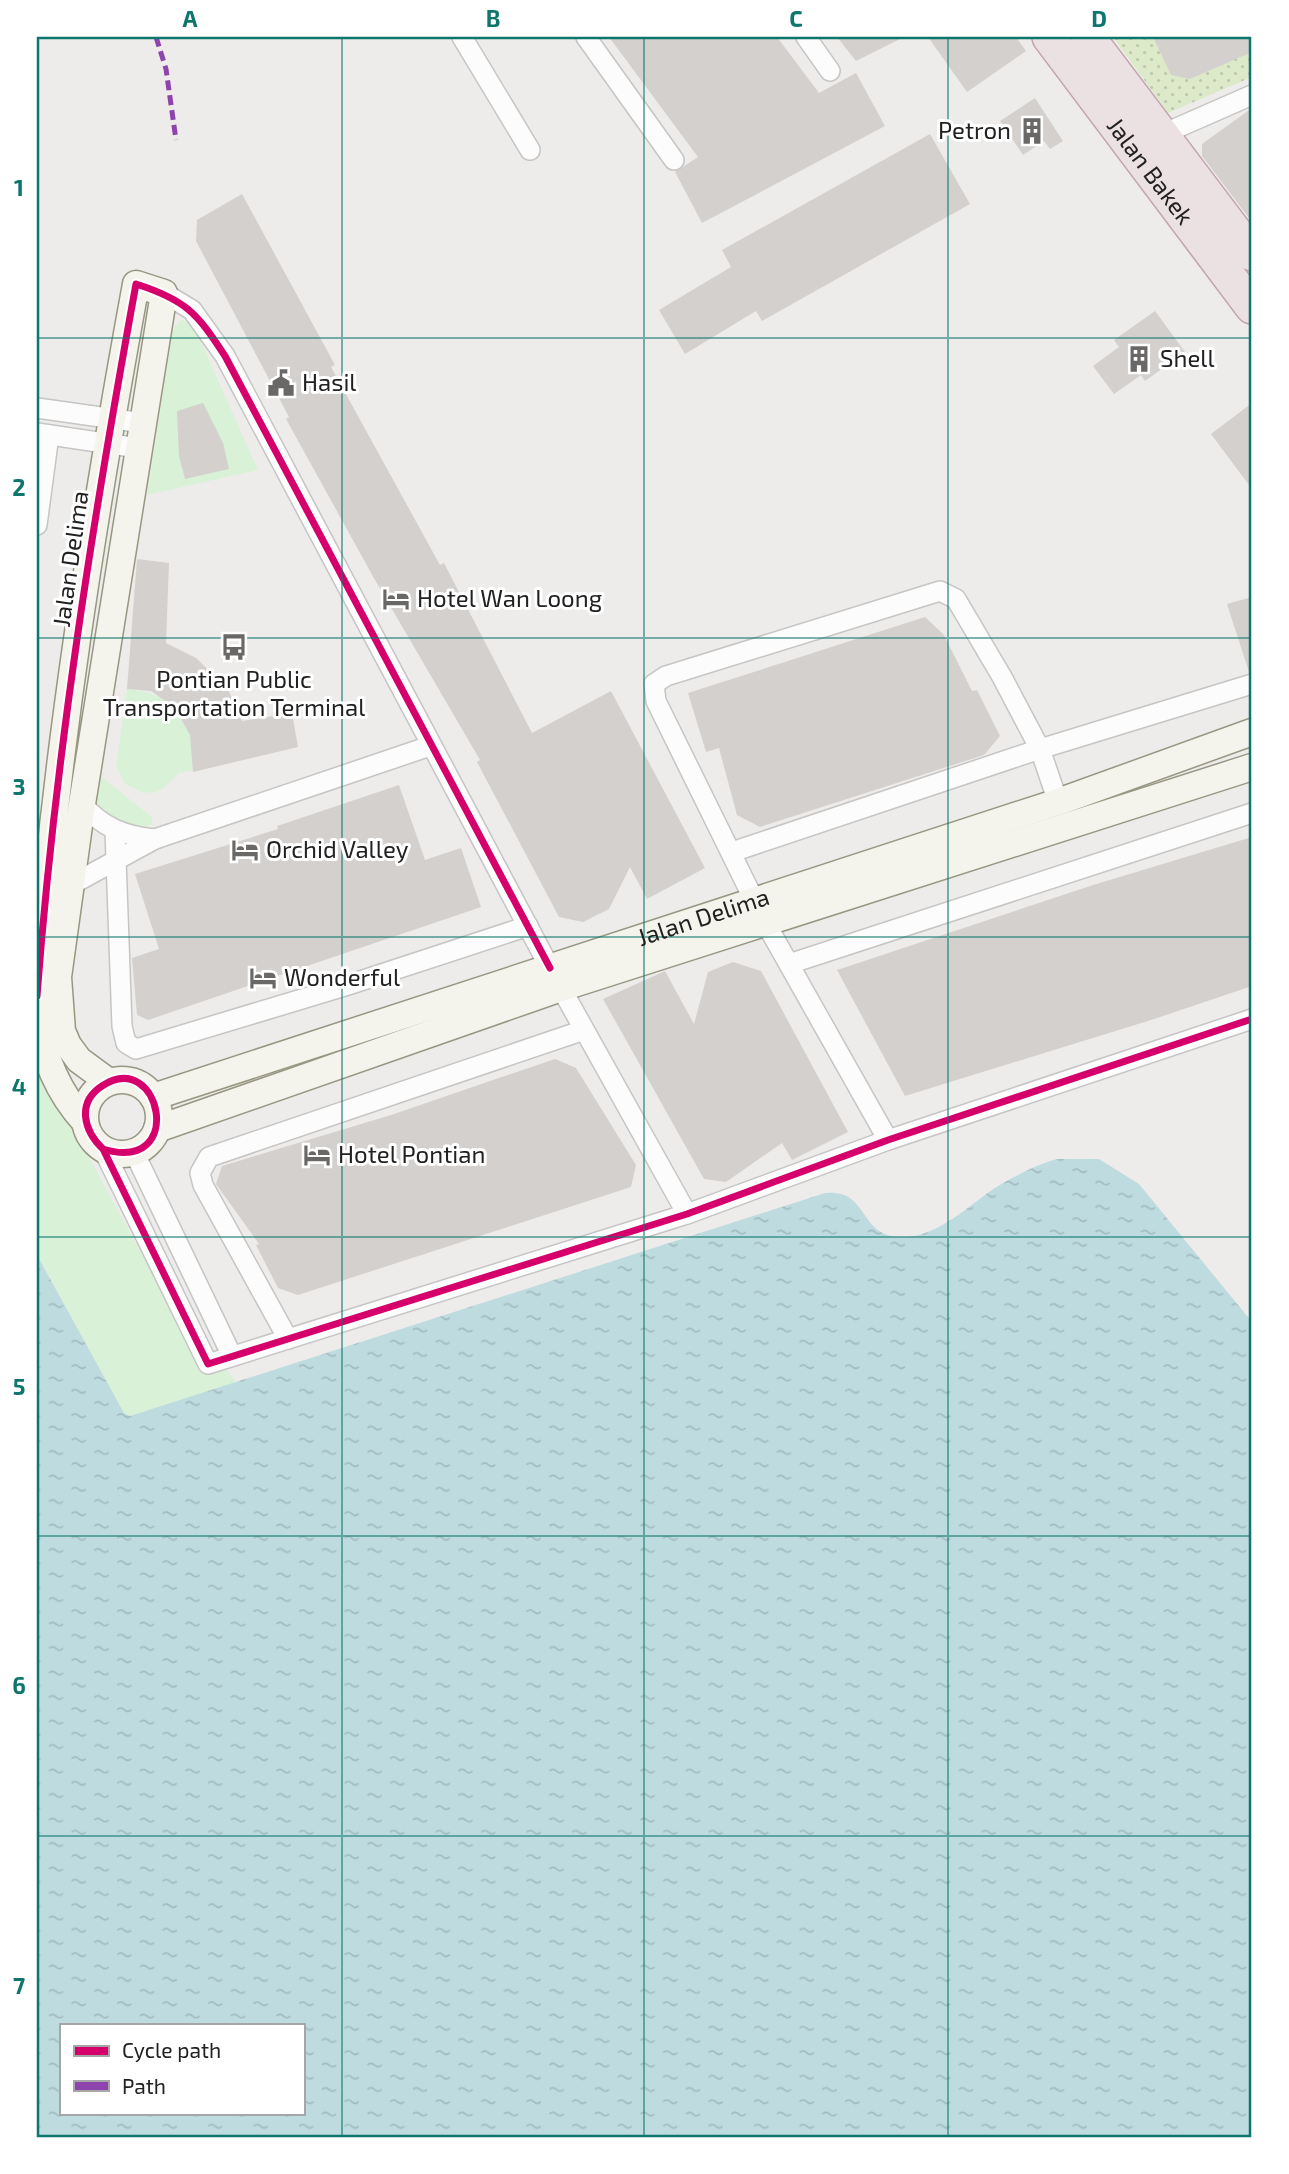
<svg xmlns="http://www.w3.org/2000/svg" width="1289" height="2174" font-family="'Exo 2',sans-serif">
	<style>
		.grass { fill: url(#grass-dots) }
		.park { fill: #d9f2d7 }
		.water { fill: url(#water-ripples); fill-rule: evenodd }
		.building { fill: #d3d0ce }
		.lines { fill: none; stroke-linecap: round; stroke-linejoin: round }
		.street-casing { stroke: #c6c5c4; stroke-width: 22 }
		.secondary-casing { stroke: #979782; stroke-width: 29 }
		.highway-casing { stroke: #c2a2ae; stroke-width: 36 }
		.street { stroke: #fcfcfc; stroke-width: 19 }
		.secondary { stroke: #f4f3ec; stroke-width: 26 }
		.highway { stroke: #ebe0e2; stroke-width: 33 }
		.quiet { stroke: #8e44ad; stroke-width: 5; stroke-dasharray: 10 5; stroke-linecap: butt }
		.cycleway-casing { stroke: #fff; stroke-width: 11 }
		.cycleway { stroke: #d6006c; stroke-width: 7 }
		.grid { fill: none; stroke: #0f766e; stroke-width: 2; stroke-opacity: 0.55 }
		.labels { text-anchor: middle; stroke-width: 6; stroke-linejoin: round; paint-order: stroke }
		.poi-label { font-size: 24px; fill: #212121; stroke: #fff; text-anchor: start }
		.street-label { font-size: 24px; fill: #212121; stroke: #fff }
		.neatline { fill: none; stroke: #0f766e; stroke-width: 2.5 }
		.grid-label { font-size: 23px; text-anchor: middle; font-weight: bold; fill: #0f766e }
	</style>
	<defs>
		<pattern id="grass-dots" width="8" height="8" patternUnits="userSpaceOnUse" patternTransform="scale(1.75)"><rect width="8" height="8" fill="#ddeaca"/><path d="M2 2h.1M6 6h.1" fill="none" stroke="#bdc8ad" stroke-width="1.8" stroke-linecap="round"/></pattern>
		<pattern id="water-ripples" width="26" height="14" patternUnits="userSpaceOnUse" patternTransform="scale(1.75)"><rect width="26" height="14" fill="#bedbe0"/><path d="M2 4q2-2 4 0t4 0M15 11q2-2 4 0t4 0" fill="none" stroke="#a3bcc0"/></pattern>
	</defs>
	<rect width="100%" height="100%" fill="#eeecea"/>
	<polygon class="grass" points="1113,37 1252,37 1252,77 1168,113"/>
	<g class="park">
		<polygon points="182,319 194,326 258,470 147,495 173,329"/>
		<path d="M127 689C181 694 190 723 198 770L179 773 164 788 153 793 142 792 125 784 116 766Z"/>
		<path d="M98 774 152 817V824C132 836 108 819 96 805Z"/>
		<polygon points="37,1061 135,1242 236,1382 135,1415 127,1416 124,1413 37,1255"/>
	</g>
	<path class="water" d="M1057 1159H1099L1139 1184 1252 1322V2137H37V1255L124 1413 130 1416 825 1193C869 1189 858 1234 898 1237 936 1240 968 1205 998 1186 1018 1175 1035 1165 1057 1159ZM61 2025H303V2113H61Z"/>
	<g class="building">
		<polygon points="609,37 777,37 819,93 856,73 885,126 702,223 675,172 698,157"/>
		<polygon points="837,37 904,37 856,61"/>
		<polygon points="928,37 1016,37 1026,51 967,92"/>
		<polygon points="1153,37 1252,37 1252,52 1190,79 1171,75"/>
		<polygon points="1035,98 1063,141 1050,149 1044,141 1023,155 1000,121"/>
		<polygon points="1252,108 1252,222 1202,156 1202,144"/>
		<polygon points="930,134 970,204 762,321 756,311 685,354 659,310 731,267 722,250"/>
		<polygon points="242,194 335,365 331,367 440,565 444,563 532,733 611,691 705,868 647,899 630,867 609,909 583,922 559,917 477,762 480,760 375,580 286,419 289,417 196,241 197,220"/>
		<polygon points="1155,311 1185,352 1145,381 1141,375 1114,394 1093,366 1119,347 1114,340"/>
		<polygon points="203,403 223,443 229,469 185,479 179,456 177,411"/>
		<polygon points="1252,403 1252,489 1211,434"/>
		<polygon points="137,559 169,563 166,643 196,658 228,689 242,721 292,713 298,747 193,772 190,735 174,707 151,691 127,689"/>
		<polygon points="1252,597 1252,671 1249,672 1227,604"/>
		<polygon points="925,617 944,635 972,691 977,690 1000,736 984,755 760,827 737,815 719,748 706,752 688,693"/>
		<polygon points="399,785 425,860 461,848 481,907 148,1020 137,1015 132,958 159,949 135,874 278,829 277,826"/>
		<polygon points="1252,837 1252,986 1151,1020 905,1096 837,970 1090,886"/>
		<polygon points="733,962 761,971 848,1132 792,1160 782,1143 726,1182 704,1179 603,999 665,971 694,1024 708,972"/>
		<polygon points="555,1059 576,1068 636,1165 631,1187 298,1295 278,1288 256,1245 259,1244 216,1184 222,1166 391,1115"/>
	</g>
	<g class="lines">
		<defs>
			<g id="street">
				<polyline points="462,37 530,150"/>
				<polyline points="586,37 674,160"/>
				<polyline points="806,37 830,71"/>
				<polyline points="1163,134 1252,95"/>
				<polyline points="164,293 192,310 225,356 550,968"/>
				<polyline points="37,408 143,423"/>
				<polyline points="37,433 138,448"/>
				<polyline points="37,525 49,435"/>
				<path d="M82 804C102 827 124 836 155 839"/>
				<polyline points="115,831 122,1026 126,1043 136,1049 345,986 528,926"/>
				<polyline points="732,852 1040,749 1252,684"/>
				<polyline points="69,886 155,839 430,746"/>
				<polyline points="755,902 656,701 654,684 666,676 940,591 956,599 1002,677 1040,749 1058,802"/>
				<polyline points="765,922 888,1140"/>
				<polyline points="789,964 1252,813"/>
				<polyline points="561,988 687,1214"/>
				<polyline points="103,1149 208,1364 687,1214 888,1140 1252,1019"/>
				<polyline points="134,1152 232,1356"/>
				<polyline points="288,1339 203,1185 200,1173 209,1157 584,1030"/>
			</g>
			<g id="secondary">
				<path d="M37 996C55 757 93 519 136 284L164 293 82 804 58 977 62 1031 68 1045 79 1060 109 1082"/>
				<path d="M37 1009C41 1052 55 1089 85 1122"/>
				<circle cx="122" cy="1117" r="37"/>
				<path id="s1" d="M153 1097 1058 802 1252 732"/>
				<polyline points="157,1129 561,988 1252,767"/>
			</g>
			<g id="highway">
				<path id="s2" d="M1049 37 1252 307"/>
				<polyline points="1088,37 1252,254"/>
			</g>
		</defs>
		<use href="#street" class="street-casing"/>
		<use href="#secondary" class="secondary-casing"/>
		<use href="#highway" class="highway-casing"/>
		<use href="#street" class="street"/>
		<use href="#secondary" class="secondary"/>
		<use href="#highway" class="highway"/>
		<polyline class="quiet" points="156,37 166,69 176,140"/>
		<defs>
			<g id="cycleway">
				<path d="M37 996C55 757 93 519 136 284 186 300 197 313 225 356L550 968"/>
				<path d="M103 1149C187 1175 161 1047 102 1086 76 1103 84 1131 103 1149L208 1364 687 1214 888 1140 1252 1019"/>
			</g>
		</defs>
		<use href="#cycleway" class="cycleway-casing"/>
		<use href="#cycleway" class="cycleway"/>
	</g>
	<path class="grid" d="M342 37V2137M644 37V2137M948 37V2137M37 338H1252M37 638H1252M37 937H1252M37 1237H1252M37 1536H1252M37 1836H1252"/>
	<defs>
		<symbol id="building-bare" viewBox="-9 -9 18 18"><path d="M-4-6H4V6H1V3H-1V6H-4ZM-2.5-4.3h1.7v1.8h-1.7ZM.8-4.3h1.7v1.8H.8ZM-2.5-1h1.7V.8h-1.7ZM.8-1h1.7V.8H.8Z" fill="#696867" stroke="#fff" stroke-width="2.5" paint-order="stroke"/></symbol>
		<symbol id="civic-bare" viewBox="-9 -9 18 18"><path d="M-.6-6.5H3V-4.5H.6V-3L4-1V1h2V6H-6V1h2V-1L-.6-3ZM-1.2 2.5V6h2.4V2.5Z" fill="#696867" stroke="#fff" stroke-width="2.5" paint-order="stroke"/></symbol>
		<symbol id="hotel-bare" viewBox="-9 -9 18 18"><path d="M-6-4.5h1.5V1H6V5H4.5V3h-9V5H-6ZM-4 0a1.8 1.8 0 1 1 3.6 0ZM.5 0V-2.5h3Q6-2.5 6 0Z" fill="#696867" stroke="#fff" stroke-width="2.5" paint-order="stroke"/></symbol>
		<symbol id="bus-bare" viewBox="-9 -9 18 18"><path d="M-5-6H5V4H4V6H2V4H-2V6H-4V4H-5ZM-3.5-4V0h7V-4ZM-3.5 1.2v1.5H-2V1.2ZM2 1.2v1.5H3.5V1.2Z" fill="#696867" stroke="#fff" stroke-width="2.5" paint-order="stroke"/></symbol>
	</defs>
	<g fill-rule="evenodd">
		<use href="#building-bare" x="1013" y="112" width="38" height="38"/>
		<use href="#building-bare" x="1120" y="340" width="38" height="38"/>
		<use href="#civic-bare" x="262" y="364" width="38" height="38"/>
		<use href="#hotel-bare" x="377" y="580" width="38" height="38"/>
		<use href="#bus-bare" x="215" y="628" width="38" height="38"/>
		<use href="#hotel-bare" x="226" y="831" width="38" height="38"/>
		<use href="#hotel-bare" x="244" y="959" width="38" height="38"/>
		<use href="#hotel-bare" x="298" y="1136" width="38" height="38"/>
	</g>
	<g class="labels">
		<g class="poi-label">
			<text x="1011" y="139" text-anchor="end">Petron</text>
			<text x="1160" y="367">Shell</text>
			<text x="302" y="391">Hasil</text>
			<text x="417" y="607">Hotel Wan Loong</text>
			<text x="234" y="688" text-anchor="middle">Pontian Public<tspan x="234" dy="28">Transportation Terminal</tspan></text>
			<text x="266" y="858">Orchid Valley</text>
			<text x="284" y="986">Wonderful</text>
			<text x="338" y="1163">Hotel Pontian</text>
		</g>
		<g class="street-label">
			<text dy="8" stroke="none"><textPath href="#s2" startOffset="168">Jalan Bakek</textPath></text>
			<text transform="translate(71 559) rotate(-82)" y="8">Jalan Delima</text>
			<text dy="8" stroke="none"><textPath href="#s1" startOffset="579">Jalan Delima</textPath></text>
		</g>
	</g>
	<rect width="1289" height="2174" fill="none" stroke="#ffffff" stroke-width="77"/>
	<rect x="60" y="2024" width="245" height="91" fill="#ffffff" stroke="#a6a6a6" stroke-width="2"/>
	<rect x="74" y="2046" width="35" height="10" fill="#d6006c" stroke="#a6a6a6" stroke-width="2"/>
	<text x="122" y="2058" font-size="21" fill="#212121">Cycle path</text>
	<rect x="74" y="2081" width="35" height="10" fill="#8e44ad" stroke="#a6a6a6" stroke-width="2"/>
	<text x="122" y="2094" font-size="21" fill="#212121">Path</text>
	<rect x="38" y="38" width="1212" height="2098" class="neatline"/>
	<g class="grid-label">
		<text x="190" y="27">A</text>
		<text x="493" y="27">B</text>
		<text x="796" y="27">C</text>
		<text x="1099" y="27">D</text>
		<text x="19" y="196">1</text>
		<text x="19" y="496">2</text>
		<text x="19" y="795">3</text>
		<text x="19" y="1095">4</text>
		<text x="19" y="1395">5</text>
		<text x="19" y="1694">6</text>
		<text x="19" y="1994">7</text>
	</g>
</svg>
